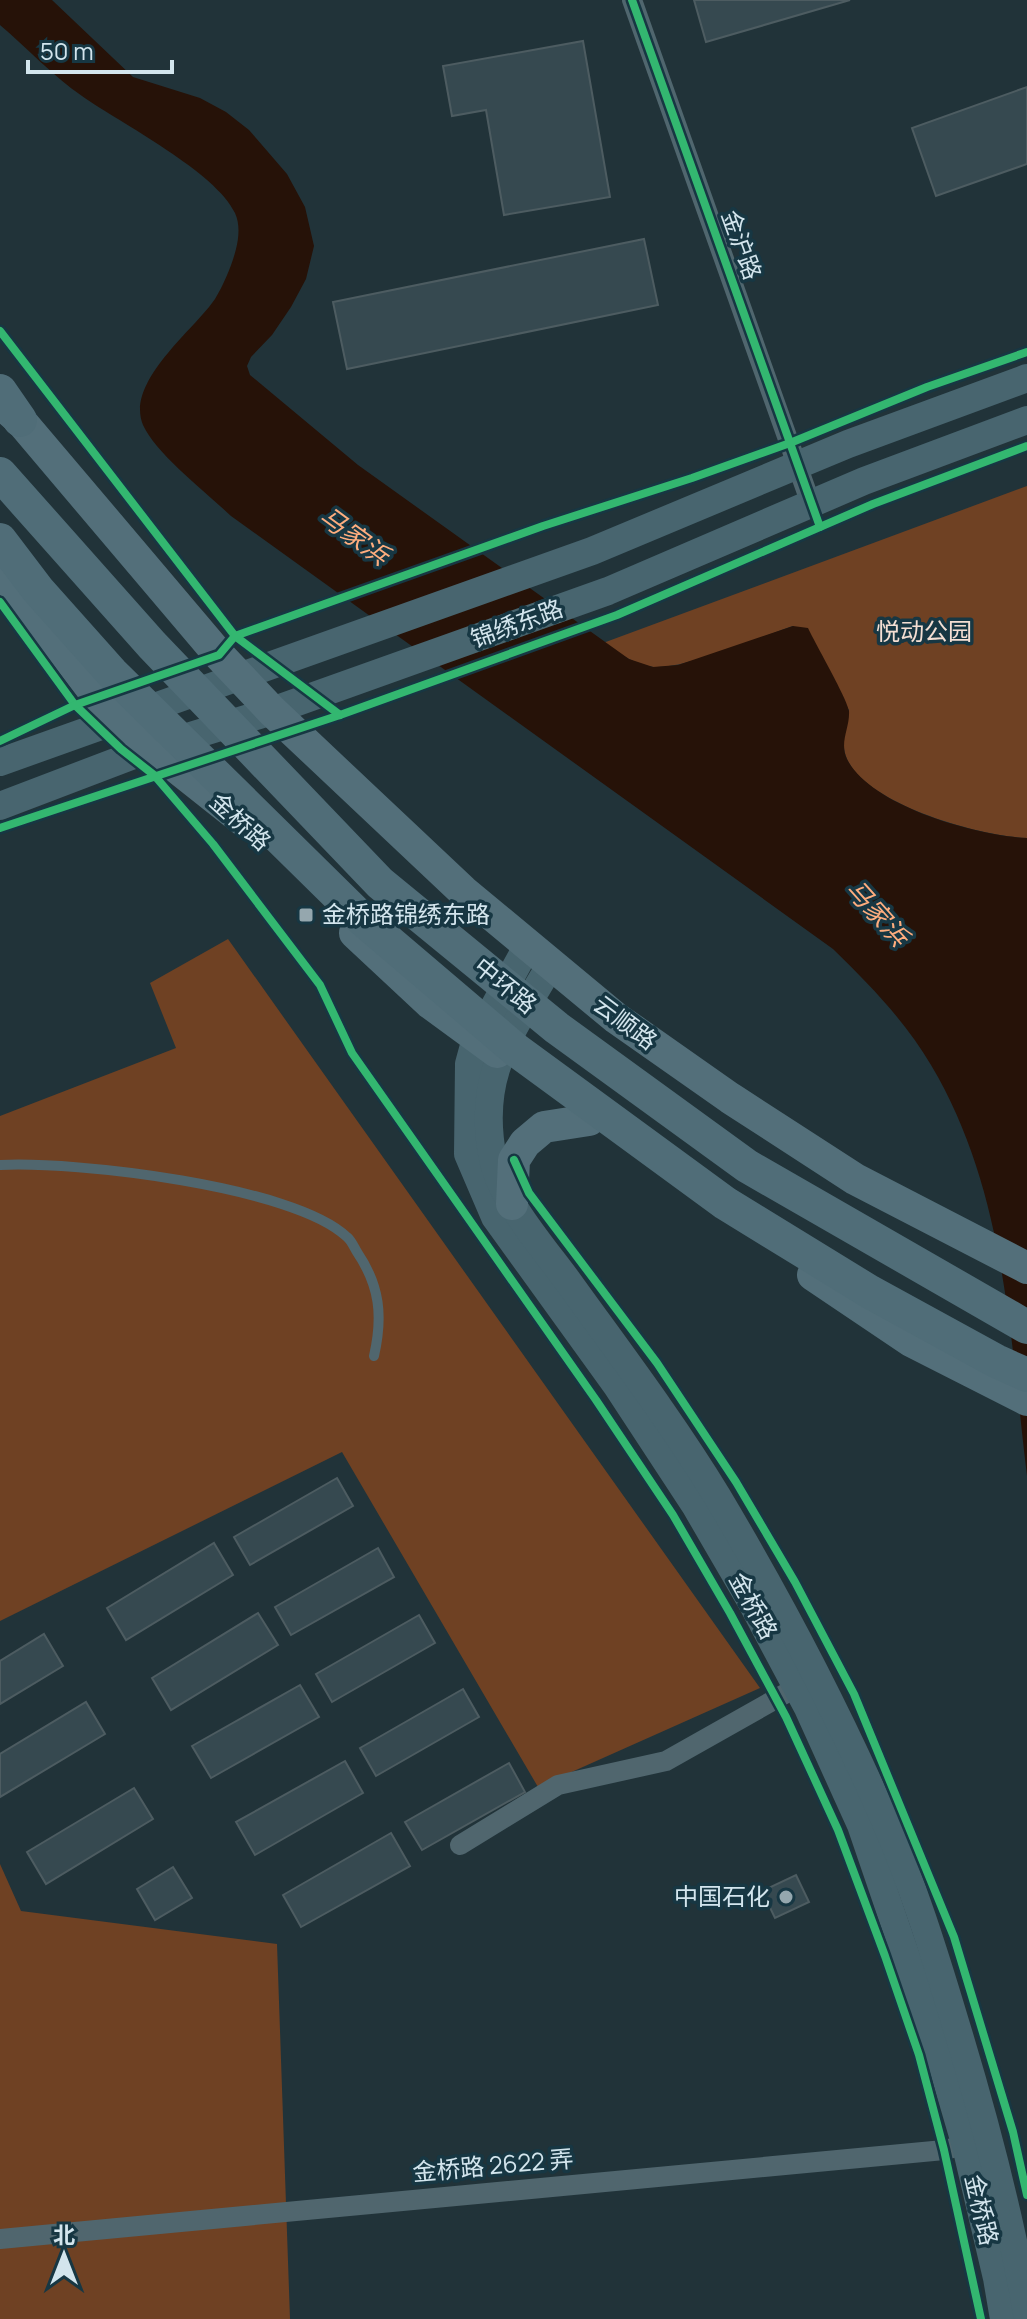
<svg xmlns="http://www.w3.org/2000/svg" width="1027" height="2319" font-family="Manrope,'Noto Sans SC',sans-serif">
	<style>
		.green { fill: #6f4123 }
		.water { fill: #261208 }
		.building { fill: #364950; stroke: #4d5c61; stroke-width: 2 }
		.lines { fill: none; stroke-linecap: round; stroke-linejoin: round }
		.service { stroke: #50666e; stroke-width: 10 }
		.minor { stroke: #50666e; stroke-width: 20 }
		.secondary { stroke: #48656f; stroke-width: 28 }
		.primary { stroke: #536f7a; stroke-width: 32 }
		.trunk { stroke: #506d78; stroke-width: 34 }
		.trunk-bridge { stroke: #506d78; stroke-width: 34 }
		.cycleway-casing { stroke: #173743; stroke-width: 13 }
		.cycleway { stroke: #33b770; stroke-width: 8 }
		.poi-dot { fill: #95a7ae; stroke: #173743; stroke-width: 3 }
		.labels { text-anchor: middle; stroke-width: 7; stroke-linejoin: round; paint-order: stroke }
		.street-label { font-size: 24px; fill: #d3e5ed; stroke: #173743 }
		.park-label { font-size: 24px; fill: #f4dfd3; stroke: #173743 }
		.poi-label { font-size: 24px; fill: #d3e5ed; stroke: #173743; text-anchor: start }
		.water-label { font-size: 26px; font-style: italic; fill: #fead7e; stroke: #173743 }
	</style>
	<rect width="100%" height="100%" fill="#213339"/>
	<g class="green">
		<path d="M1027 486V838C979 836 868 805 847 759 840 744 846 726 849 710L793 626C760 637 686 669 654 667 635 665 619 653 603 643Z"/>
		<polygon points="228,939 760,1688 538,1787 342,1452 0,1621 0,1116 176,1048 150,983"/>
		<polygon points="0,1864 21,1911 277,1944 290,2319 0,2319"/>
	</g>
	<path class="water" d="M0 0H52L133 77 200 98 226 112 249 130 287 174 305 207 314 246 306 279 291 307 272 335 251 357 247 366 250 375 358 465 629 659 653 667 678 665 793 626 808 628C815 643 848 700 849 711 850 728 839 742 847 759 870 806 978 836 1027 838V1476C1010 1336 1005 1189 931 1065 905 1021 869 984 833 949L231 516C207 493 156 454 143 425 125 382 194 330 215 299 224 284 232 265 236 249 239 237 240 224 235 213 216 172 122 124 82 96 53 76 27 48 0 25Z"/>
	<g class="building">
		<polygon points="694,0 850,0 706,42"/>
		<polygon points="583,41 610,197 504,215 486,110 452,116 443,66"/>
		<polygon points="1027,87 1027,164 936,196 912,128"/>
		<polygon points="644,239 658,305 347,369 333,302"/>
		<polygon points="337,1478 353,1506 250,1565 234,1537"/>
		<polygon points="214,1543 233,1575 126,1640 107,1608"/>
		<polygon points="378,1548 394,1577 291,1635 275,1607"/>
		<polygon points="258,1613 278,1645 171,1710 152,1678"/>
		<polygon points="419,1615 435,1643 332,1702 316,1674"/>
		<polygon points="44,1634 63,1666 0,1704 0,1661"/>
		<polygon points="300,1685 319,1717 211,1778 192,1746"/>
		<polygon points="463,1689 479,1717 376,1776 360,1748"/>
		<polygon points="86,1702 105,1734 0,1797 0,1754"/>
		<polygon points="345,1761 363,1793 255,1855 236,1822"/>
		<polygon points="509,1763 525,1792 422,1850 405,1822"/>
		<polygon points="134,1788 153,1819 46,1884 27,1852"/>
		<polygon points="391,1833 410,1866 301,1927 283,1895"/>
		<polygon points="173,1867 192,1898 155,1920 137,1889"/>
		<polygon points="796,1875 809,1902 775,1918 762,1891"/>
	</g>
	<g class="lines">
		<path class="service" d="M0 1165C75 1161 294 1186 347 1237 351 1240 354 1247 357 1252 380 1286 383 1316 374 1356"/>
		<g class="minor">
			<polyline points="632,0 811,504"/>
			<polyline points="460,1845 558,1785 666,1761 797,1687"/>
			<polyline points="0,2239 944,2150 979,2142"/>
		</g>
		<g class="secondary">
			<polyline points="0,762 592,551 848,444 1027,378"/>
			<polyline points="0,806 152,748 272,711 608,591 864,481 1027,420"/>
			<polyline points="528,945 475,1042 469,1064 468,1154 495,1217 617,1386 695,1505 752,1603 808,1708 861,1825 938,2050 966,2146 997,2278 1004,2319"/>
			<path d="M551 964C511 1034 476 1074 493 1159 502 1201 542 1246 567 1280 618 1351 672 1422 717 1496 779 1600 835 1706 883 1816 912 1882 934 1952 955 2022 984 2117 1010 2215 1027 2313"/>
		</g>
		<g class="primary">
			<polyline points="2,404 20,420 219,655 272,711 463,891 616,1018 730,1098 855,1179 1027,1268"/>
			<polyline points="2,571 98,697 119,718 152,748 244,821"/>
			<polyline points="355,933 430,1003 497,1052"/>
			<polyline points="512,1204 514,1160 525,1143 544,1127 589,1120"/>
			<polyline points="813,1275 911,1341 1027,1400"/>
		</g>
		<polyline class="trunk" points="0,391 20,420"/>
		<g class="trunk-bridge">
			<polyline points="0,474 152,645 380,883 557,1028 747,1166 1027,1327"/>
			<polyline points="0,540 38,590 112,673 362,919 516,1050 725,1203 870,1292 996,1361 1027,1375"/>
		</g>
		<defs>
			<g id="cycleway">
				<polyline points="632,0 820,527"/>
				<polyline points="0,331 235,636 340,715"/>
				<polyline points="0,602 75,705 121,749 154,775 213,844 320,985 352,1053 596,1400 673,1515 730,1613 786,1717 838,1830 885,1956 919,2055 944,2150 981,2319"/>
				<polyline points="0,741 75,705 219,655 235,636 543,526 692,478 790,443 927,387 1027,352"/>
				<polyline points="0,828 340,715 617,615 873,504 1027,446"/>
				<polyline points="514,1160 529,1193 657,1363 736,1482 795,1582 854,1694 954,1937 1013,2132 1027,2195"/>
			</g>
		</defs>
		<use href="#cycleway" class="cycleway-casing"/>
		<use href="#cycleway" class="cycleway"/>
	</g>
	<g class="poi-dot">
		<rect x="298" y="907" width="16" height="16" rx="4"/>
		<circle cx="786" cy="1897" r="8"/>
	</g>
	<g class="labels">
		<g class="street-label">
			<text transform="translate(741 245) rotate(70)" y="8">金沪路</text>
			<text transform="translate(517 624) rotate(-20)" y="8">锦绣东路</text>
			<text transform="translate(240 822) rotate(42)" y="8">金桥路</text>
			<text transform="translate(505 986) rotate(39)" y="8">中环路</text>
			<text transform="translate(625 1023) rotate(37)" y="8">云顺路</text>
			<text transform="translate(753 1606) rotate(61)" y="8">金桥路</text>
			<text transform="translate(493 2166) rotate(-5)" y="8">金桥路 2622 弄</text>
			<text transform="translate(981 2210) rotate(77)" y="8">金桥路</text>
		</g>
		<g class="park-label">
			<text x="924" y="640">悦动公园</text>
		</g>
		<g class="poi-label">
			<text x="322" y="923">金桥路锦绣东路</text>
			<text x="770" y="1905" text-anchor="end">中国石化</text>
		</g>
		<g class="water-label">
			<text transform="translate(354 536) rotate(36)" y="9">马家浜</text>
			<text transform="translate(877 913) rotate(48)" y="9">马家浜</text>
		</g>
	</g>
	<g transform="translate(64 2255)" stroke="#173743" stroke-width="6" paint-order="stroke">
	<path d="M0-6L14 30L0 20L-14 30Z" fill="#d3e5ed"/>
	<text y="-12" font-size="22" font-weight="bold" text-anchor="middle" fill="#d3e5ed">北</text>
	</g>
	<path d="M28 60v12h144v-12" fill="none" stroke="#d3e5ed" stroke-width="4"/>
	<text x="40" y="60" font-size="24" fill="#d3e5ed" stroke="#173743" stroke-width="6" paint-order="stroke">50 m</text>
</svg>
